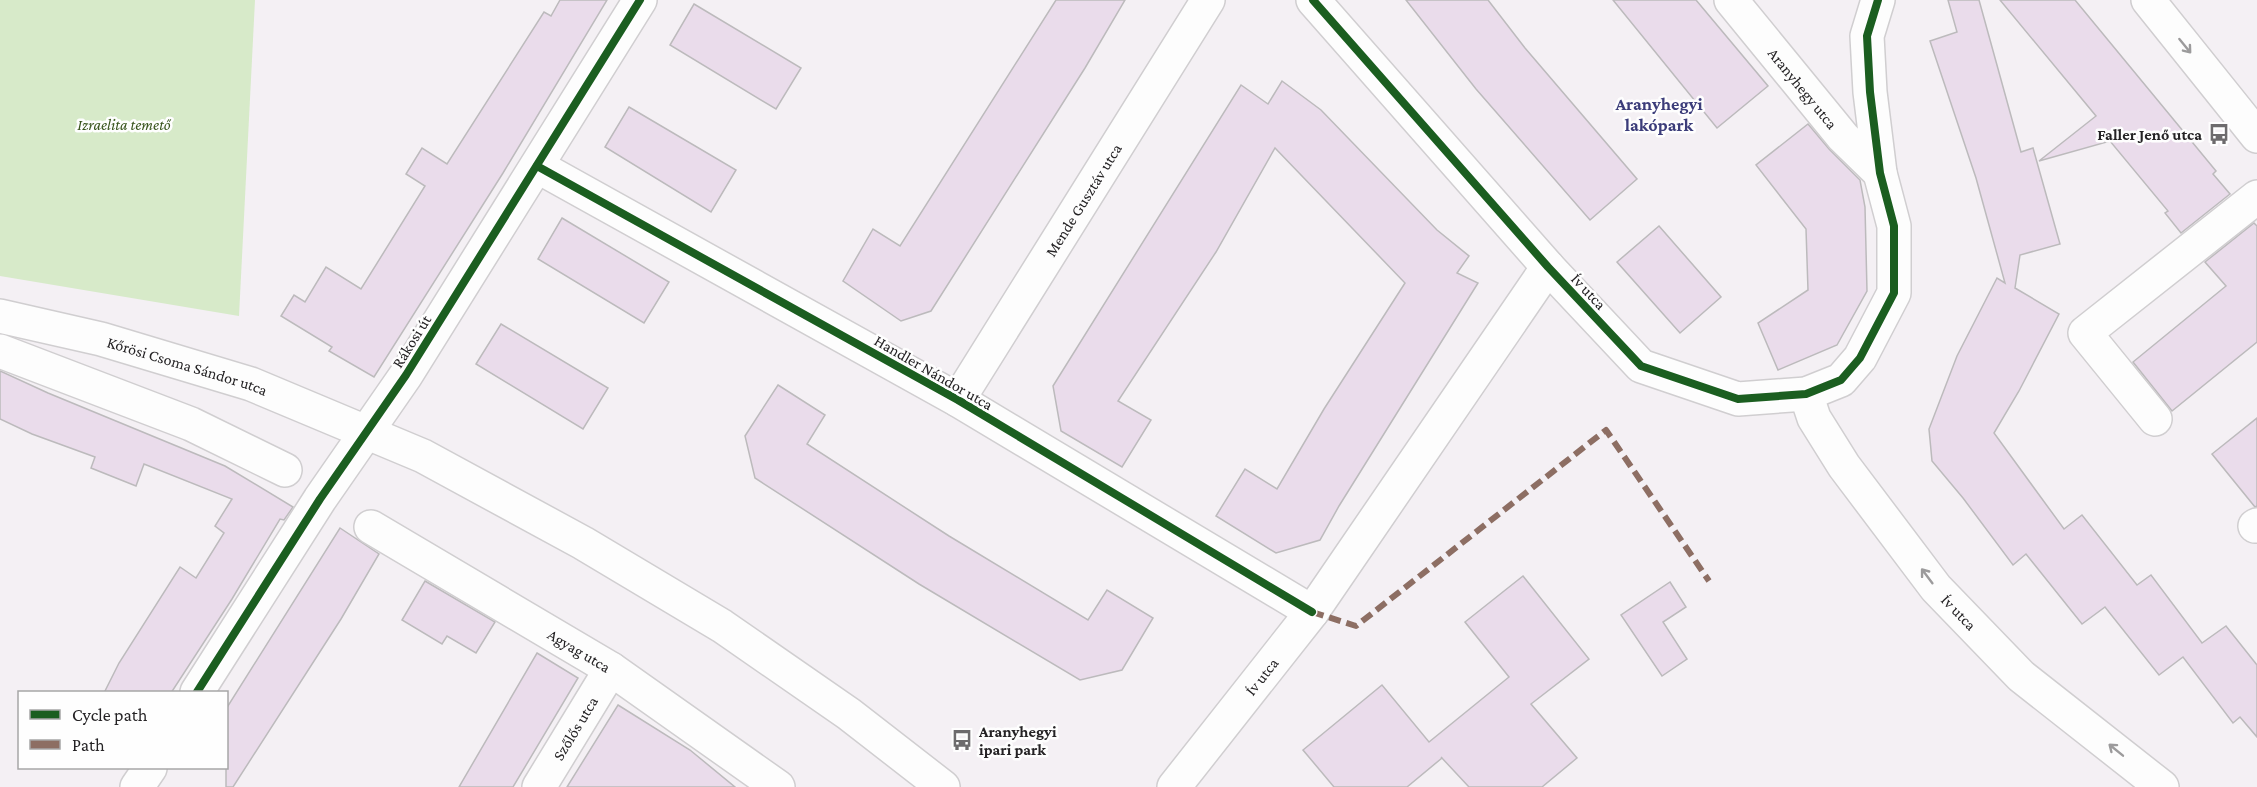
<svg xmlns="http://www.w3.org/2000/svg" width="2257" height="787" font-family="'Crimson Pro',serif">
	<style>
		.green { fill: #d7eac9 }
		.building { fill: #eadceb; stroke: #bcbabc; stroke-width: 1.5 }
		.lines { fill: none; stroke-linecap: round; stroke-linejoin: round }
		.street-casing { stroke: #d0ced0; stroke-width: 36 }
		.primary-casing { stroke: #d0ced0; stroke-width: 36 }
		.street { stroke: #fdfdfd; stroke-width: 33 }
		.primary { stroke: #fdfdfd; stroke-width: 33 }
		.quiet { stroke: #8d6e63; stroke-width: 6; stroke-dasharray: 12 6; stroke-linecap: butt }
		.cycleway-casing { stroke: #fefefe; stroke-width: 11 }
		.cycleway { stroke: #1b5e20; stroke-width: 8 }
		.oneway { stroke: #9c9b9c }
		.labels { text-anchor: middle; stroke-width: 5; stroke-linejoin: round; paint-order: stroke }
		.street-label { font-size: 16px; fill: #252325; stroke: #fefefe }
		.park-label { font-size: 16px; font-style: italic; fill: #37531b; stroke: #fefefe }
		.poi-label { font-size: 16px; font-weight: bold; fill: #252325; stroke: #fefefe; text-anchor: end }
		.neighbourhood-label { font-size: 18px; font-weight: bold; fill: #3c3d7a; stroke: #fefefe }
	</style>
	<rect width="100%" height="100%" fill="#f4f0f4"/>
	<polygon class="green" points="0,0 255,0 239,316 0,276"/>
	<g class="building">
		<polygon points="560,0 607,0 503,173 374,377 329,351 332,347 281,316 294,295 305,302 326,267 361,289 425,186 406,174 422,148 447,164 544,12 551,16"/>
		<polygon points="1056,0 1125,0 1085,68 931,311 901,321 843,281 873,229 900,246"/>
		<polygon points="1406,0 1488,0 1525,48 1637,179 1590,220 1476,89"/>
		<polygon points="1613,0 1696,0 1768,86 1717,128"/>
		<polygon points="1948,0 1979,0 2021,152 2033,148 2060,244 2020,255 2015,288 2059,314 2019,391 1994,433 2064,529 2082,515 2137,585 2151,575 2202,643 2226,626 2257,665 2257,737 2240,717 2233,723 2183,657 2159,675 2105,607 2082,624 2026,554 2013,565 1963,498 1932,461 1929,429 1957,356 1997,278 2005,283 1976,178 1930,41 1957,32"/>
		<polygon points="2000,0 2075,0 2216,171 2213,174 2230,194 2181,233 2165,213 2168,211 2110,141 2039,161 2096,116"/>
		<polygon points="694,4 801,68 776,109 670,45"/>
		<polygon points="1282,81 1321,110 1437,230 1469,256 1457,273 1478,283 1339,506 1320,540 1276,553 1216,516 1245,469 1277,489 1324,409 1405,283 1275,148 1216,252 1118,401 1151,420 1122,467 1061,431 1053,386 1241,85 1268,104"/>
		<polygon points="629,107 736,170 711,212 605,147"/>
		<polygon points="1808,124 1829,149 1860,180 1865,207 1867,291 1837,345 1778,370 1758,323 1808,290 1806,229 1756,165"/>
		<polygon points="562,218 669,282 644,323 538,259"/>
		<polygon points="2254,223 2257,226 2257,342 2172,411 2133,362 2226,286 2205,262"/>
		<polygon points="1659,226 1721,297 1680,333 1617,262"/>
		<polygon points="501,324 608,388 583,429 476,364"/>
		<polygon points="0,371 48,393 225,466 293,507 284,520 280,519 232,599 171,693 104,693 119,663 180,567 196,578 224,533 215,526 232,499 144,464 136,486 91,468 95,457 32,434 0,419"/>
		<polygon points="778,385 825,415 807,444 949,536 1088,620 1107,590 1153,618 1122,670 1080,680 919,584 755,478 745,436"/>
		<polygon points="2257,418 2257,506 2255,507 2212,454"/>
		<polygon points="340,528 379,554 341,619 233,787 226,787 226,709"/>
		<polygon points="1523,576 1589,659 1531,704 1577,758 1542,787 1469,787 1441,757 1442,758 1407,787 1334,787 1303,750 1382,685 1429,742 1509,677 1465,622"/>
		<polygon points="425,581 495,622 476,653 447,636 442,644 402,620"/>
		<polygon points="1670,582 1686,607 1663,622 1687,659 1662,676 1621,615"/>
		<polygon points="537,653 578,678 513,787 459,787"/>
		<polygon points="618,705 690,750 735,787 567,787"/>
	</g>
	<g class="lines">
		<defs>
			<g id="street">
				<polyline points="1313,0 1548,267 1641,366 1738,399 1806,394 1841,380 1860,358 1894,293 1894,226 1880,173 1870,92 1867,36 1878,0"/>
				<path id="s1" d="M1731 0 1843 137 1880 173"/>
				<polyline points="2148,0 2257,136"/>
				<polyline points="537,166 958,400 1312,612"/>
				<polyline points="0,351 191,424 285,470"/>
				<path id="s2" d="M1806 394 1814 418 1844 466 1936 588 2021 676 2162 787"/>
				<path id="s3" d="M958 400 1208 0"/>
				<polyline points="2155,419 2085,333 2257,197"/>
				<polyline points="2255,526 2257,525"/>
				<path id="s4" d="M371 527 611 669 778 787"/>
				<polyline points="197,692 320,499 406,375 640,0"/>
				<polyline points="137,787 150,768"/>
				<path id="s5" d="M539 787 611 669"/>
				<path id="s6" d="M1174 787 1312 612 1548 267"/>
			</g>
			<g id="primary">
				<path id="s7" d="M0 316 101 339 251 384 423 456 583 543 722 626 849 714 943 787"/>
			</g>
		</defs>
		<use href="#street" class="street-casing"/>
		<use href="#primary" class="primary-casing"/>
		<use href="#street" class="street"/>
		<use href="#primary" class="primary"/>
		<polyline class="quiet" points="1312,612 1356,626 1606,430 1709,581"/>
		<defs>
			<g id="cycleway">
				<polyline points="1313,0 1548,267 1641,366 1738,399 1806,394 1841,380 1860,358 1894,293 1894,226 1880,173 1870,92 1867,36 1878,0"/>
				<polyline points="537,166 958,400 1312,612"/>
				<polyline points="197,692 320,499 406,375 640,0"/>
			</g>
		</defs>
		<use href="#cycleway" class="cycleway-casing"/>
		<use href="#cycleway" class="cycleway"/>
	</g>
	<defs><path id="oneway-shaft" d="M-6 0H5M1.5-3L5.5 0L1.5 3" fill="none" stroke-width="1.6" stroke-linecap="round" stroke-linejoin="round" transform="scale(1.5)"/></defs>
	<g class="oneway">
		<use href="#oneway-shaft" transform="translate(2185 46) rotate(51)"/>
		<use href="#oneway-shaft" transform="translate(1927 576) rotate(-127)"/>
		<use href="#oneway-shaft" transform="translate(2116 750) rotate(-141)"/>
	</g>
	<defs>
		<symbol id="bus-bare" viewBox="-9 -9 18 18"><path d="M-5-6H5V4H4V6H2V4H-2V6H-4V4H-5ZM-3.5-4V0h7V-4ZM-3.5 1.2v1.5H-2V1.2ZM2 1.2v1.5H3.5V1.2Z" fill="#6d6b6d" stroke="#fefefe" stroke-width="2.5" paint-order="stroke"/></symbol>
	</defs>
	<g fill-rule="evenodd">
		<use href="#bus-bare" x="2204" y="119" width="30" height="30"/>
		<use href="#bus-bare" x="947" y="725" width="30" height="30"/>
	</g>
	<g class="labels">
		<g class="street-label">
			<text dy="6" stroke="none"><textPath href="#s1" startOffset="114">Aranyhegy utca</textPath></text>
			<text dy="6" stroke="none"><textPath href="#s3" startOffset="236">Mende Gusztáv utca</textPath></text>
			<text transform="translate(1589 291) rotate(47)" y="6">Ív utca</text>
			<text transform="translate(411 341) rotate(-58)" y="6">Rákosi út</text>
			<text dy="6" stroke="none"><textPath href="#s7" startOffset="194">Kőrösi Csoma Sándor utca</textPath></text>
			<text transform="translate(934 372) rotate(30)" y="6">Handler Nándor utca</text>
			<text dy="6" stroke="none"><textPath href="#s2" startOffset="268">Ív utca</textPath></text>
			<text dy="6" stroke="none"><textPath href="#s4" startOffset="242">Agyag utca</textPath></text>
			<text dy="6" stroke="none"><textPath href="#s6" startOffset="141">Ív utca</textPath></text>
			<text dy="6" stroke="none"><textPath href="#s5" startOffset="69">Szőlős utca</textPath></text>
		</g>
		<g class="park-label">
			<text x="124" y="130">Izraelita temető</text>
		</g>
		<g class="poi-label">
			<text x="2202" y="140">Faller Jenő utca</text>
			<text x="979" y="737" text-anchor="start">Aranyhegyi<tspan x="979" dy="18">ipari park</tspan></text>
		</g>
		<g class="neighbourhood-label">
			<text x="1659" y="110">Aranyhegyi<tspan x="1659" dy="21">lakópark</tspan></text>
		</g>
	</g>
	<rect x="18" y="691" width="210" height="78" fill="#fefefe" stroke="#a7a6a7" stroke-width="1.5"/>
	<rect x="30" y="710" width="30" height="9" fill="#1b5e20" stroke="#a7a6a7" stroke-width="1.5"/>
	<text x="72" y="721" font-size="18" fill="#252325">Cycle path</text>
	<rect x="30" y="740" width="30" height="9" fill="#8d6e63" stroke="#a7a6a7" stroke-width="1.5"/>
	<text x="72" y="751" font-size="18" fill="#252325">Path</text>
</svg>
